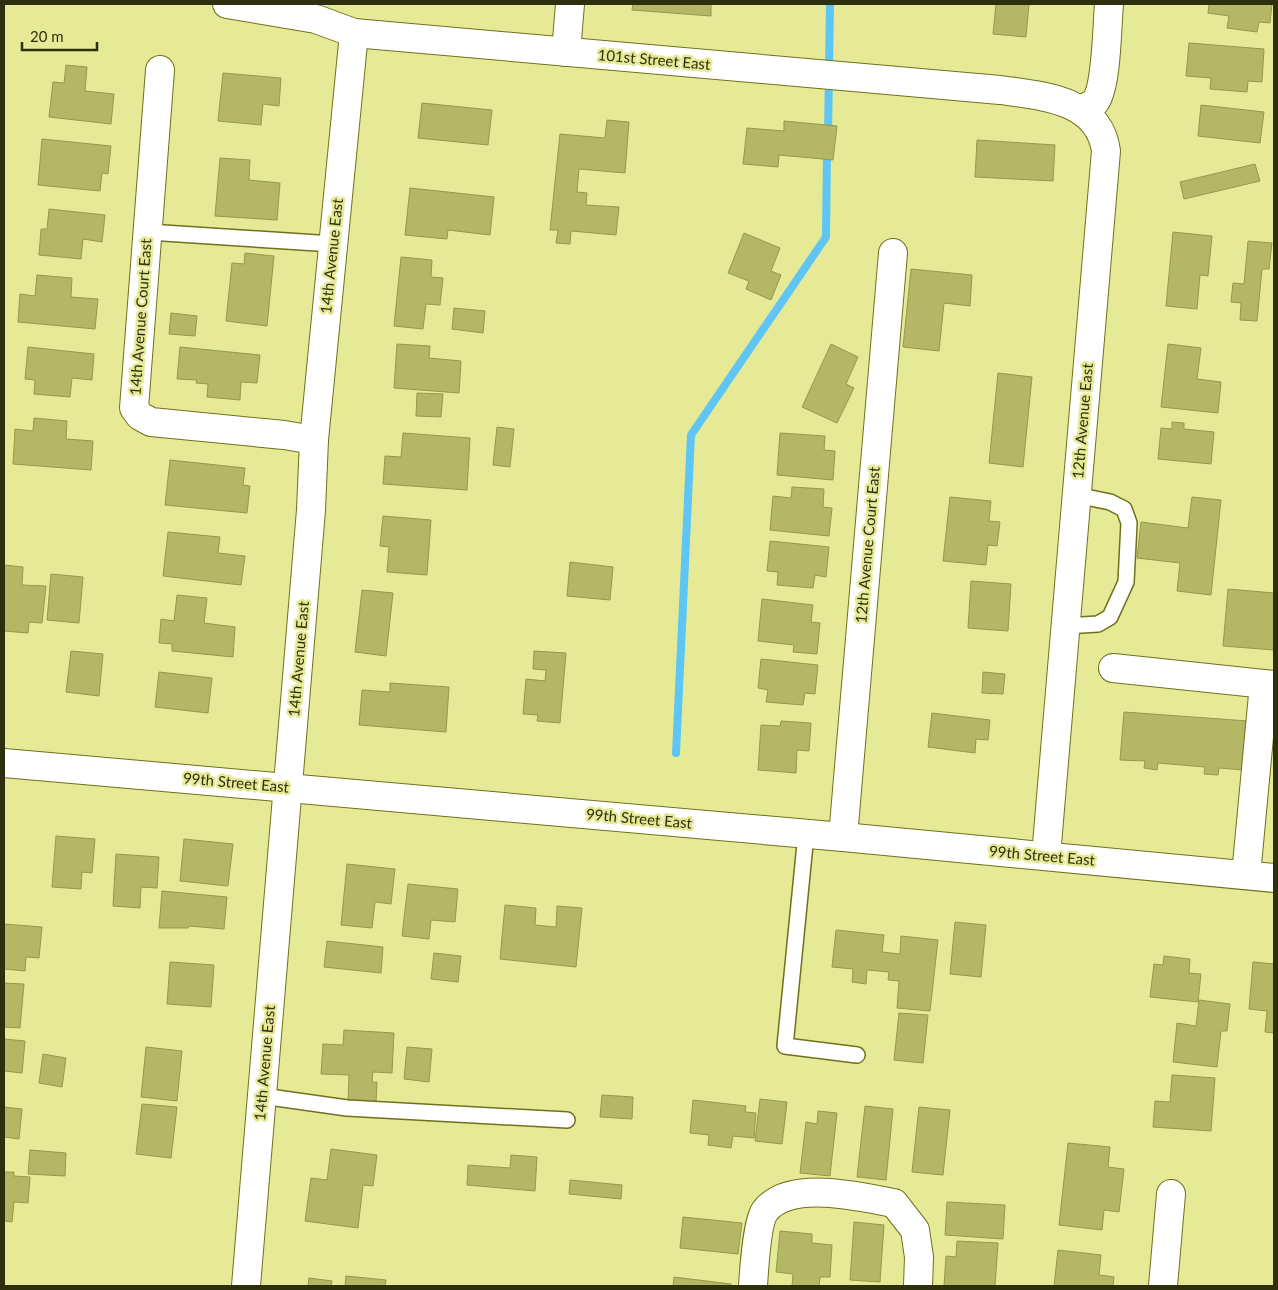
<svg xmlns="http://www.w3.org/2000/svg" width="1278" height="1290" font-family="Lato,sans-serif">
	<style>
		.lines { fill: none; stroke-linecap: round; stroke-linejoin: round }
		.stream { stroke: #5fc5f4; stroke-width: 8 }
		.building { fill: #b4b765; stroke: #969947 }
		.lane-casing { stroke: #70711a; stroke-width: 18 }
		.street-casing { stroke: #70711a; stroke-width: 30 }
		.secondary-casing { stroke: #70711a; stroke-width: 30 }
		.lane { stroke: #fff; stroke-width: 15 }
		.street { stroke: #fff; stroke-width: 28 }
		.secondary { stroke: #fff; stroke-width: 28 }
		.labels { text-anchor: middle; stroke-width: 5; stroke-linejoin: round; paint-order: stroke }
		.street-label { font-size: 15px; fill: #2e2f0c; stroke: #e6ea97 }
	</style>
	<rect width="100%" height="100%" fill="#e6ea97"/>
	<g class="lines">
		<g class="stream">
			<polyline points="828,136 830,4"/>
			<polyline points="676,753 691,435 826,237 827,150"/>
		</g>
	</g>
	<g class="building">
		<polygon points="633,4 711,4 711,16 632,10"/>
		<polygon points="996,4 1029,4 1026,37 993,34"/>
		<polygon points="1209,4 1272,4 1270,23 1259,22 1257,32 1227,28 1229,16 1208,13"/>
		<polygon points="1189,43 1264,49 1262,82 1248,81 1247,92 1210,89 1211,78 1186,76"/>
		<polygon points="66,65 87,67 85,91 114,94 111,124 49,117 53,82 64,83"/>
		<polygon points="223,73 281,78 279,106 263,104 261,125 218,121"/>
		<polygon points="422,103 492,110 488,145 418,138"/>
		<polygon points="1201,105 1264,112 1260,143 1198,136"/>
		<polygon points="607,120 629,122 625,173 579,169 577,192 587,193 586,205 619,207 616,235 571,231 570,244 556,243 558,230 550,230 560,134 605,138"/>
		<polygon points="784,121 837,126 833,160 779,155 778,167 743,164 747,128 784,131"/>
		<polygon points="42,139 111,146 108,174 102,173 100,191 38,185"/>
		<polygon points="977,140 1055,145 1053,181 975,177"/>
		<polygon points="220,158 250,160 249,180 280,183 277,220 215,216"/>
		<polygon points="1255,164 1260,181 1184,199 1180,182"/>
		<polygon points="410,188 494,197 490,235 448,230 447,239 405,235"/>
		<polygon points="49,209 105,215 102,242 83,239 81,259 39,255 41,229 47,229"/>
		<polygon points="1173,232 1212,236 1208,276 1200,275 1197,309 1166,306"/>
		<polygon points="744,233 780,248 771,271 781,275 771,300 746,289 749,281 728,273"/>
		<polygon points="1248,241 1272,243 1269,269 1262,269 1257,321 1240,320 1241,303 1231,302 1233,283 1244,284"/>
		<polygon points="245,253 274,256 267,326 226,321 232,263 244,264"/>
		<polygon points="401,257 432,260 431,277 443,278 440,305 426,304 423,329 394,326"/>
		<polygon points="911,269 972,275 970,306 944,303 939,351 903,347"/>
		<polygon points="37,275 72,278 71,297 98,299 95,329 18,322 20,294 35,296"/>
		<polygon points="454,308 485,311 483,333 452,329"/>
		<polygon points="171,313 197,316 195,336 169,334"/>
		<polygon points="397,344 430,346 429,358 461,361 459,393 394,388"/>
		<polygon points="831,344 858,357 846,384 854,388 837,423 802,407"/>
		<polygon points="1168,344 1201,348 1197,379 1221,382 1218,413 1161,407"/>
		<polygon points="28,347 94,354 92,380 72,378 70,397 34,394 35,380 25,379"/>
		<polygon points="180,347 260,355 257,383 241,382 240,400 207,397 208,384 196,383 197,380 177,379"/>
		<polygon points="998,373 1032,377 1023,467 989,463"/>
		<polygon points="417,393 443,394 441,417 416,416"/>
		<polygon points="34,418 67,421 66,439 93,441 91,470 13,464 15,429 33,431"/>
		<polygon points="1172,422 1184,423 1184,429 1214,432 1211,464 1158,459 1161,428 1172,429"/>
		<polygon points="497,427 514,429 510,467 493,465"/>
		<polygon points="403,433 470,438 467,490 383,484 385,456 401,457"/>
		<polygon points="780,433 825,436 824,450 835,451 833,480 777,475"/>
		<polygon points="170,460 245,468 243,485 250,486 247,513 165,505"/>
		<polygon points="792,487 824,489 823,507 832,508 829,536 770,530 773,496 791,498"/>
		<polygon points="950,497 991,501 989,521 1000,522 997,546 988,545 986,565 943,561"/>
		<polygon points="1192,497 1221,500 1211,595 1177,591 1180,563 1137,558 1141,522 1188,528"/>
		<polygon points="383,516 431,520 427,575 387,572 389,547 380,546"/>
		<polygon points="168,532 220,537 218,553 245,556 241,585 163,576"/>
		<polygon points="770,541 829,547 826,577 815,575 813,588 777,585 778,572 767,571"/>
		<polygon points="570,562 613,567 610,600 567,596"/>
		<polygon points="4,565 23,567 22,585 46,586 42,623 29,622 28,633 4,631"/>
		<polygon points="51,574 83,577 79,623 47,620"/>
		<polygon points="971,581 1011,584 1008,631 968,628"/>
		<polygon points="1228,589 1274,593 1274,650 1223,646"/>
		<polygon points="362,590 393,593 386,656 355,652"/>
		<polygon points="177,595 207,598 204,623 235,627 233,657 172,651 172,644 159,643 161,619 174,621"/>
		<polygon points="762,599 813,605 811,622 820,623 817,654 793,652 794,645 758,641"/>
		<polygon points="71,651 103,654 99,696 66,692"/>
		<polygon points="534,651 566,653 560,723 537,721 538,715 523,714 526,679 545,681 546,670 533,669"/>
		<polygon points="761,659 818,665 815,694 805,693 803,705 766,702 768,690 758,688"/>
		<polygon points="159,672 212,678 208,713 155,707"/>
		<polygon points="983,672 1005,674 1003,694 982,693"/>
		<polygon points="390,683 449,687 446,732 359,725 362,690 390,692"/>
		<polygon points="1124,712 1248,721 1244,770 1219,768 1218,775 1204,774 1205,767 1158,763 1157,770 1144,768 1145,761 1120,760"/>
		<polygon points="932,713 990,720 988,740 976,739 975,753 928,747"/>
		<polygon points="781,721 811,723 809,751 797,750 796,773 758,770 761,725 780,726"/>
		<polygon points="56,836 95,839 92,873 82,872 81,889 52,887"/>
		<polygon points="184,839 233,844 228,886 180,881"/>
		<polygon points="116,854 159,857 157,888 141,887 140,908 113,906"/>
		<polygon points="347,864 395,869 391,904 375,902 372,928 341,925"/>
		<polygon points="408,884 458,889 455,922 431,920 429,939 402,936"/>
		<polygon points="162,891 227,897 224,929 189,926 188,928 159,928"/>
		<polygon points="505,905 536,908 535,925 556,927 557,906 582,908 576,967 500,959"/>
		<polygon points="955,922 986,925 981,977 950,974"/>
		<polygon points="4,924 42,927 39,958 26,957 25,971 4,969"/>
		<polygon points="836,930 884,935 882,952 900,954 901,936 938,940 930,1011 897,1008 899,981 888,980 889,972 867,970 866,984 852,982 853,969 832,967"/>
		<polygon points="327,941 383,947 381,973 324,967"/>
		<polygon points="434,953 461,956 458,982 431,979"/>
		<polygon points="1164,956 1190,959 1189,973 1201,974 1198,1002 1150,997 1154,964 1163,965"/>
		<polygon points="170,962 214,965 211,1007 167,1004"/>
		<polygon points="1253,962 1274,964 1274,1033 1265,1032 1267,1011 1249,1009"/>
		<polygon points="4,983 24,984 20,1028 4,1027"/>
		<polygon points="1199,1000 1230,1004 1227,1031 1221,1031 1217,1067 1173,1062 1177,1023 1196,1026"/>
		<polygon points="899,1013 928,1015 923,1063 894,1060"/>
		<polygon points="344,1030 394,1033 392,1073 373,1072 372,1082 377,1082 376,1103 348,1101 349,1075 321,1074 323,1044 343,1045"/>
		<polygon points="4,1039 25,1041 22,1073 4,1071"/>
		<polygon points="146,1047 182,1051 177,1101 141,1097"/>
		<polygon points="407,1047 432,1049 429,1082 404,1079"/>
		<polygon points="43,1054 66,1058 62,1087 39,1083"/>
		<polygon points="1172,1075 1215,1078 1211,1131 1153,1127 1155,1101 1170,1102"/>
		<polygon points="602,1095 633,1097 632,1119 600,1117"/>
		<polygon points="760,1099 787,1102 782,1144 755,1141"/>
		<polygon points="693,1100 746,1106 745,1112 756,1113 754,1138 733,1136 731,1148 708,1145 709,1135 690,1133"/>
		<polygon points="142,1104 177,1107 171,1158 136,1154"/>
		<polygon points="865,1106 893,1109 886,1180 857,1177"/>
		<polygon points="4,1107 22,1109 19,1139 4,1137"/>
		<polygon points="919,1107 950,1110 943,1175 912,1172"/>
		<polygon points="818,1111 837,1113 830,1176 800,1173 806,1122 817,1124"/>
		<polygon points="1068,1143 1110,1147 1108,1167 1124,1169 1119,1212 1104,1210 1102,1230 1059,1225"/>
		<polygon points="331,1149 377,1155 373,1186 363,1185 358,1228 305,1221 311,1178 327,1180"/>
		<polygon points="30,1150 66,1153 65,1176 28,1174"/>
		<polygon points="511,1155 537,1157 535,1191 467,1185 468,1165 510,1168"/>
		<polygon points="4,1172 14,1172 14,1176 30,1177 28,1203 14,1202 12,1222 4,1221"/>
		<polygon points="570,1180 622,1185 621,1199 569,1194"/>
		<polygon points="947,1202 1005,1205 1003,1239 945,1235"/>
		<polygon points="683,1217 742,1223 738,1254 680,1248"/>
		<polygon points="854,1222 884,1225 880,1282 850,1280"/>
		<polygon points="780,1231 812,1234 812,1243 832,1245 830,1277 820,1277 819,1286 792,1286 793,1274 776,1272"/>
		<polygon points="957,1241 998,1243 995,1286 944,1286 946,1256 956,1257"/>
		<polygon points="1058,1250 1101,1255 1099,1275 1114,1277 1113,1286 1054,1286"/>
		<polygon points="346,1276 386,1280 385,1286 345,1286"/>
		<polygon points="674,1277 731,1284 731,1286 673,1286"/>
		<polygon points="309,1278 332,1281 331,1286 308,1286"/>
	</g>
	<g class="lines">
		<defs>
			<g id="lane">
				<polyline points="148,232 333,244"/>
				<polyline points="1065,626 1098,624 1110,617 1126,582 1129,523 1124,509 1110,502 1076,495"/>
				<polyline points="806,834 785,1046 857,1055"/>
				<polyline points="262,1096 347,1108 567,1120"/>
			</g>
			<g id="street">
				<path d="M227 4 316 19 354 33 1000 90C1042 96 1099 99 1106 151L1046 856"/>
				<polyline points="566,52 570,4"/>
				<polyline points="160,70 134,408 140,416 151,422 284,435 314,440"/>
				<path d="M1081 110C1085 107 1092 105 1095 102 1107 87 1107 24 1109 4"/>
				<polyline points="1113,668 1274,685"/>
				<polyline points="843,837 893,253"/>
				<polyline points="1246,875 1264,684"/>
				<polyline points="246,1286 311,510 314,440 354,33"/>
				<path d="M753 1286C754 1270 757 1222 765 1211 790 1179 860 1197 894 1203L915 1230 919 1257 918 1286"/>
				<polyline points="1163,1286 1171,1194"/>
			</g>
			<polyline id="secondary" points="4,763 843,837 1274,878"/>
		</defs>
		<use href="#lane" class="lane-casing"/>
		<use href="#street" class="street-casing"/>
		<use href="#secondary" class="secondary-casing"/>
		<use href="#lane" class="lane"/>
		<use href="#street" class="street"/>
		<use href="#secondary" class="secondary"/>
	</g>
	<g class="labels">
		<g class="street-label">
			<text transform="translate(654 60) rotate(5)" y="5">101st Street East</text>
			<text transform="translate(332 256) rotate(-84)" y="5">14th Avenue East</text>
			<text transform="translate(141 317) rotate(-86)" y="5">14th Avenue Court East</text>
			<text transform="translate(1083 421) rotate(-85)" y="5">12th Avenue East</text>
			<text transform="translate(868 545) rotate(-85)" y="5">12th Avenue Court East</text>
			<text transform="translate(299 659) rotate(-85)" y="5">14th Avenue East</text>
			<text transform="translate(236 783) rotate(5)" y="5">99th Street East</text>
			<text transform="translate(639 819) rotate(5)" y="5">99th Street East</text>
			<text transform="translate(1042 856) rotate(5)" y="5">99th Street East</text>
			<text transform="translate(265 1063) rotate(-85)" y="5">14th Avenue East</text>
		</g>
	</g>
	<rect width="1278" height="1290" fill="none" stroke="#2e2f0c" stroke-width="10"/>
	<path d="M22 42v8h75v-8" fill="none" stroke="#2e2f0c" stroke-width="2.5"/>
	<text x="30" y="42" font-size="15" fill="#2e2f0c" stroke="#e6ea97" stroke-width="4" paint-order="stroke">20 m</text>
</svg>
